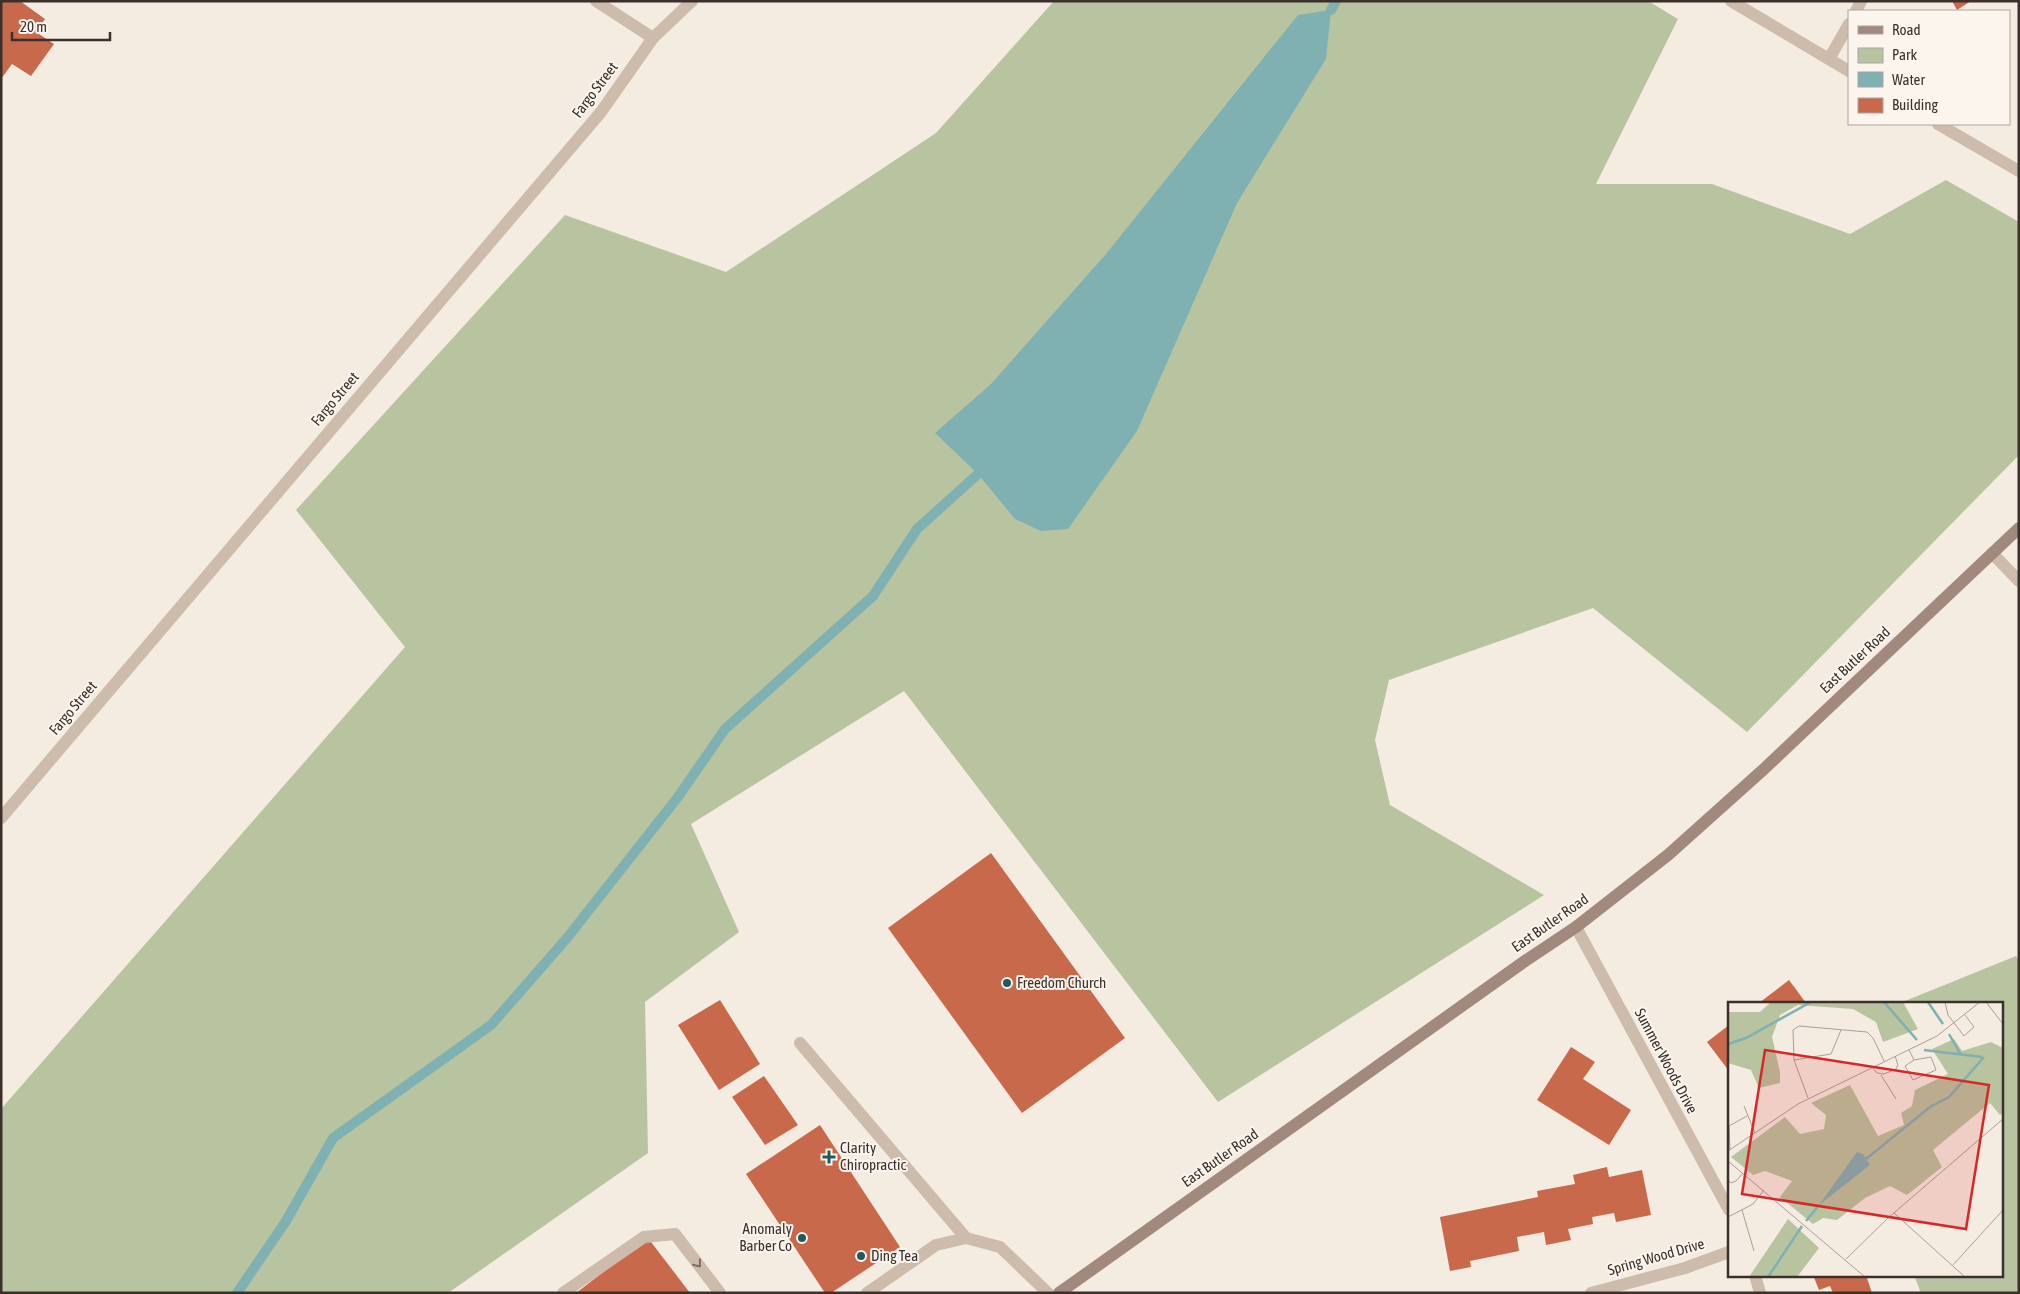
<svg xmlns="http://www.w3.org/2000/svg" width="2020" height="1294" font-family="'Asap Condensed',sans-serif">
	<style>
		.green { fill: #b8c4a0 }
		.water { fill: #7fb0b2 }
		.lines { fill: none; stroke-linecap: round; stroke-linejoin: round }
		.stream { stroke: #7fb0b2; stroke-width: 10 }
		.building { fill: #c8694b }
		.service { stroke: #cdbbac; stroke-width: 12 }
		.minor { stroke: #cdbbac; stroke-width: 12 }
		.tertiary { stroke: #cdbbac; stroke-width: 12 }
		.secondary { stroke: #a18a7d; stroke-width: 12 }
		.oneway { stroke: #7d6f65 }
		.poi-dot { fill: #1f5a5e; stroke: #fbf5ee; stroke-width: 2 }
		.labels { text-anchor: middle; stroke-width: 4; stroke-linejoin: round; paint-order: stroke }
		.street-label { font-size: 15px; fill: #3b302b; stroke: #fbf5ee }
		.poi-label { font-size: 15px; fill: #3b302b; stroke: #fbf5ee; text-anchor: start }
		.inset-river { fill: none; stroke: #7fb0b2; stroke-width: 2.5 }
		.inset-road { fill: none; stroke: #aaa098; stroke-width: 1 }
		.view { fill: #d62828; fill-opacity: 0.15; stroke: #d62828; stroke-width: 2.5 }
		.inset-edge { fill: none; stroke: #3b302b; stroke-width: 2.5 }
	</style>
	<rect width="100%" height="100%" fill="#f4ebe1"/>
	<g class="green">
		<polygon points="1054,1 1648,1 1678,19 1596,184 1712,184 1850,234 1946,180 2019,222 2019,455 1747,732 1593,608 1389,680 1375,740 1390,805 1544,895 1218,1102 904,691 691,824 739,932 645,1002 648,1153 448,1293 1,1293 1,1109 405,647 296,510 565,215 726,272 936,133"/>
		<polygon points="2016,956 2019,960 2019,1293 1921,1293 1914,1275 2001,1275 2001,1003 1900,1003"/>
	</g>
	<polygon class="water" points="1331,10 1326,59 1237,203 1137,431 1068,529 1041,531 1015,519 978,474 935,433 991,384 1106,254 1298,15"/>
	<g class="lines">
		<g class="stream">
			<polyline points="1331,10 1336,1"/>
			<polyline points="237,1293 286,1221 333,1138 491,1025 567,938 678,797 725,729 873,596 917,529 978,474"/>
		</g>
	</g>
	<g class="building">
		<polygon points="1,1 20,1 45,19 36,32 54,44 31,76 12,64 1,79"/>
		<polygon points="1952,1 1971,1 1957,10"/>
		<polygon points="991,853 1125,1038 1022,1113 888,928"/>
		<polygon points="1789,980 1806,1003 1759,1003"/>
		<polygon points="720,1000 760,1064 719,1090 678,1025"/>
		<polygon points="1729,1025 1729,1071 1707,1042"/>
		<polygon points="1571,1047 1595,1062 1583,1079 1631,1110 1609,1145 1537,1100"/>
		<polygon points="764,1076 798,1125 765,1145 732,1097"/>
		<polygon points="820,1125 900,1247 831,1293 825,1293 746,1174"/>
		<polygon points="1607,1167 1609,1177 1642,1170 1651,1215 1616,1222 1614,1213 1592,1217 1593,1224 1568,1229 1571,1240 1546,1245 1544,1232 1517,1237 1519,1251 1470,1261 1471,1267 1450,1271 1440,1217 1538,1197 1537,1191 1575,1184 1573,1175"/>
		<polygon points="648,1238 690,1293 576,1293"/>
		<polygon points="1813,1275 1866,1275 1872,1293 1833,1293 1830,1286 1819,1290"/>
	</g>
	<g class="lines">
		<g class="service">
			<polyline points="1992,553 2019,581"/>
			<polyline points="800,1043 966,1238"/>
			<polyline points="563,1293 644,1237 675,1234 720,1293"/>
			<polyline points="867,1293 936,1245 966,1238 1000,1247 1048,1293"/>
		</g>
		<g class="minor">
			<polyline points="596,1 653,38"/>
			<polyline points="1856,11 1861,1"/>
			<polyline points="1829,59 1849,24"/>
			<polyline points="1,818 601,112 653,38 692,1"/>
			<polyline points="1576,927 1729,1210"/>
			<polyline points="1755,1275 1760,1293"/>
			<polyline points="1591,1293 1685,1268 1729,1252"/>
		</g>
		<g class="tertiary">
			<polyline points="1731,1 1849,71"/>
			<polyline points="1938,124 2019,171"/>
		</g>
		<polyline class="secondary" points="1059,1293 1525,961 1576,927 1668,855 1764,769 2019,528"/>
	</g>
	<defs><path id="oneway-chevron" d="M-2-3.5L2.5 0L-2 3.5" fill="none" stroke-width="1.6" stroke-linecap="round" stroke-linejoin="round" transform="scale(1.25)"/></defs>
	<use class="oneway" href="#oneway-chevron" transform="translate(698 1264) rotate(52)"/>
	<g class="poi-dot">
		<circle cx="1007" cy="983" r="5"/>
		<path d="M826.5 1149.5h5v5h5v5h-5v5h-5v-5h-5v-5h5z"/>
		<circle cx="802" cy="1238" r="5"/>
		<circle cx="861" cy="1256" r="5"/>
	</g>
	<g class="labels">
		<g class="street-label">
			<text transform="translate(595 90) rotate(-53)" y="5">Fargo Street</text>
			<text transform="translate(335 399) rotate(-50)" y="5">Fargo Street</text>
			<text transform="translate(1855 660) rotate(-43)" y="5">East Butler Road</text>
			<text transform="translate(73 708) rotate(-50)" y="5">Fargo Street</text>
			<text transform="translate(1550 923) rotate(-35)" y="5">East Butler Road</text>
			<text transform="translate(1666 1061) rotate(62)" y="5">Summer Woods Drive</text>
			<text transform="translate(1220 1158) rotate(-35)" y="5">East Butler Road</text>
			<text transform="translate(1656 1257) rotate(-16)" y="5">Spring Wood Drive</text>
		</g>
		<g class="poi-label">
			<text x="1017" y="988">Freedom Church</text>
			<text x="840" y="1153">Clarity<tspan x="840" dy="17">Chiropractic</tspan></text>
			<text x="792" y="1234" text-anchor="end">Anomaly<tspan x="792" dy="17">Barber Co</tspan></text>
			<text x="871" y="1261">Ding Tea</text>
		</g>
	</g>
	<g transform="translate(1728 1002)">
		<rect width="275" height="275" fill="#f4ebe1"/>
		<path d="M43 0H175L190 27 155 40 148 20 125 7 70 3 52 13 44 35 52 70V81L31 86 23 68 0 61V10H32ZM226 37 234 49 263 40 275 46V110L272 113 262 101 205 148 214 165 179 193 162 184 137 196 109 218 95 216 85 222 52 195 64 179 37 169 25 173 3 155 57 115 72 132 96 127 98 113 83 101 122 83 150 134 176 123 173 111 184 104 187 88 220 72 204 47ZM60 217 91 246 69 275H21Z" fill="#b8c4a0"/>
		<path d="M129 150 135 152 142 163 91 203Z" fill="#7fb0b2"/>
		<path class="inset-river" d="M156 0 189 38M200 0 215 22M221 32 233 53M0 42 18 36 83 0M196 48 254 55M138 157 202 105 221 95 256 55M78 219 91 203M40 275 74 224"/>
		<path class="inset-road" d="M217 0 220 13 236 34 246 25 237 13M258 0 275 22M181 48 186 58 203 55 208 68 185 78 177 64 186 58M66 58 103 52 113 28M144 65 149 71 156 72 168 67 170 63 167 54M153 73 168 97M80 96 66 58 65 28 71 24 139 30 145 36 156 59M16 104 27 131M2 148 1 124 19 114M0 149 70 102 209 34 252 0M0 159 137 275M0 178 3 181 8 179 15 171M14 208 26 249M166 211 237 275M0 215 25 202 36 188M118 257 160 216 275 117M225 263 275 208"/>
		<path class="view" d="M37 48 261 83 238 227 14 192Z"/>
		<rect width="275" height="275" class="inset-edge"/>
	</g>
	<rect width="2020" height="1294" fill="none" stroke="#3b302b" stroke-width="5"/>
	<rect x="1848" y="10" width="162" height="115" fill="#fbf5ee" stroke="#aea6a0"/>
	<rect x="1858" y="26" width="25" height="8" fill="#a18a7d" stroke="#aea6a0"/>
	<text x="1892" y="35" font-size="15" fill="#3b302b">Road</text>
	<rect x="1858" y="48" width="25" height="15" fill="#b8c4a0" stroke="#aea6a0"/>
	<text x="1892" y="60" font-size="15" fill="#3b302b">Park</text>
	<rect x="1858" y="72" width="25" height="15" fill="#7fb0b2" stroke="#aea6a0"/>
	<text x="1892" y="85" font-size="15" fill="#3b302b">Water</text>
	<rect x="1858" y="98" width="25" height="15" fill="#c8694b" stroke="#aea6a0"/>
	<text x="1892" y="110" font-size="15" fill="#3b302b">Building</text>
	<path d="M12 32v8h98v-8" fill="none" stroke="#3b302b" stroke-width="2.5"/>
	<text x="20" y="32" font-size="15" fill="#3b302b" stroke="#fbf5ee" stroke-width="4" paint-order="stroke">20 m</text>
</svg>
